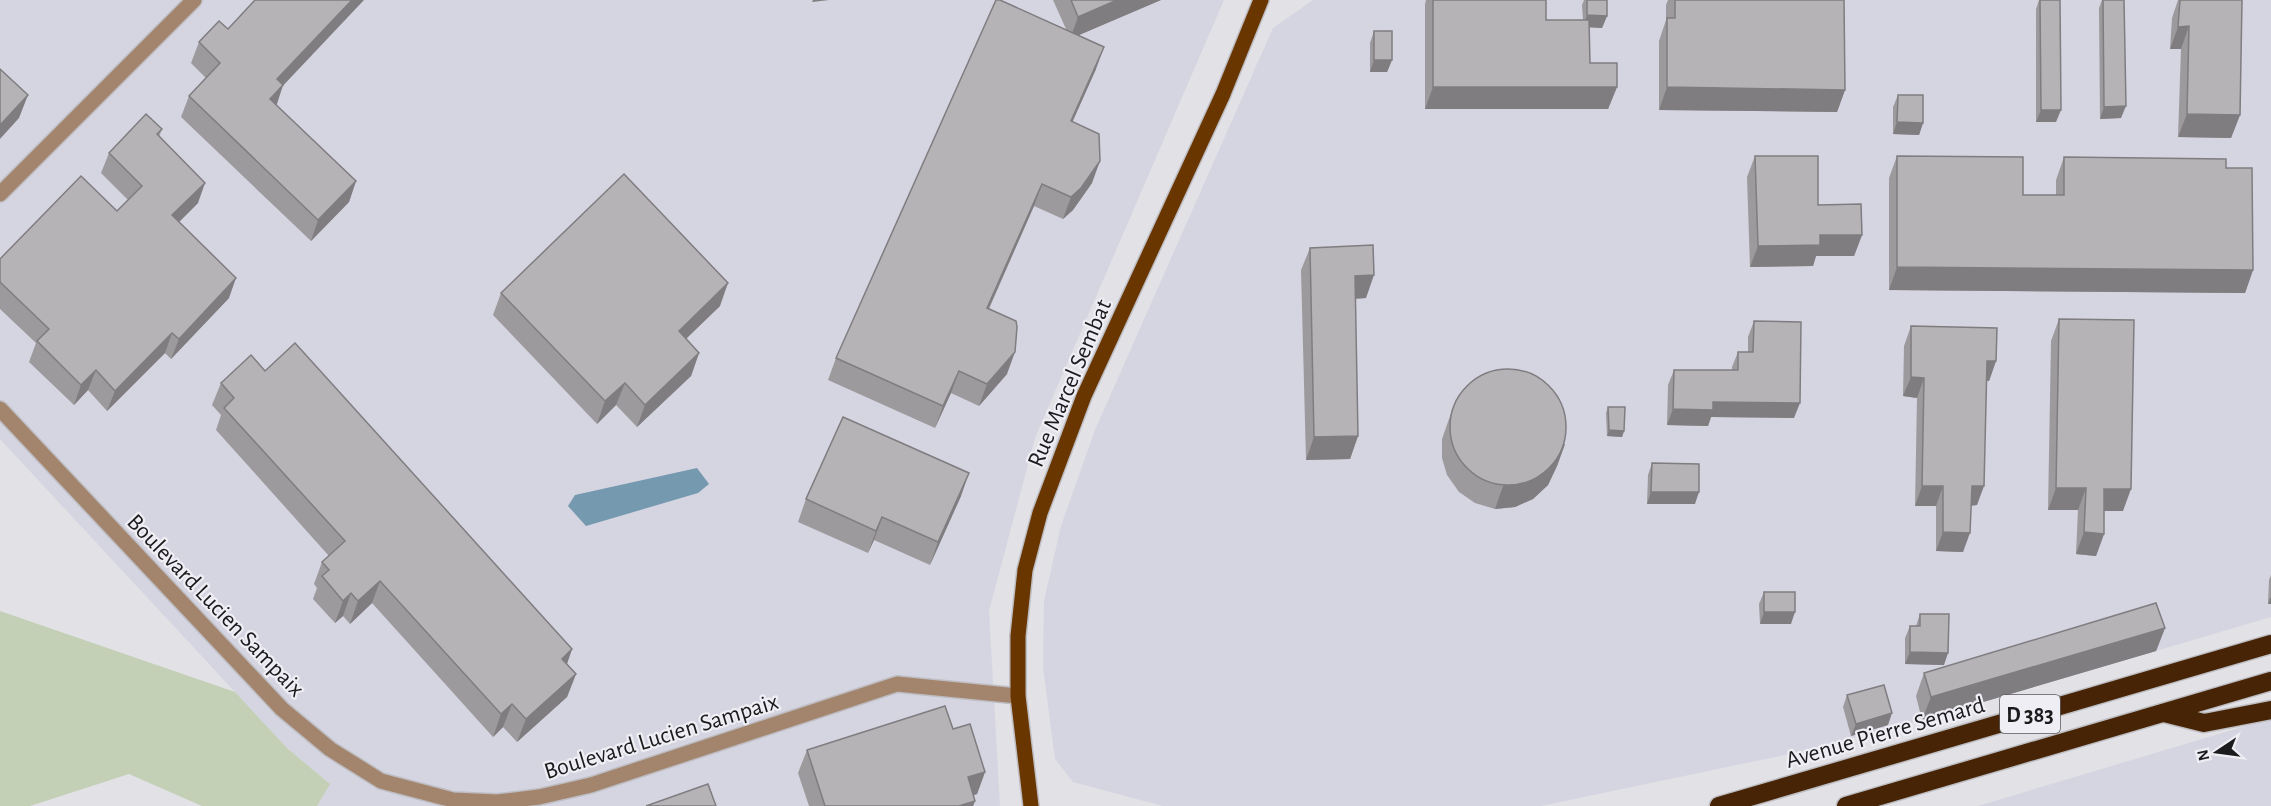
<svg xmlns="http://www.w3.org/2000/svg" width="2271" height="806" font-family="'Alegreya Sans',sans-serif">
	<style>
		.built { fill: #d5d4e1 }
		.green { fill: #c3d0b6 }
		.water { fill: #7599af }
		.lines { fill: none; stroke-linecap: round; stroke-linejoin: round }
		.minor-casing { stroke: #bdbdc2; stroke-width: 18 }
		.major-casing { stroke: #bdbdc2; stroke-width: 18 }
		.highway-casing { stroke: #bdbdc2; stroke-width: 21 }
		.minor { stroke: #a3846d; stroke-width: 15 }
		.major { stroke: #6a3600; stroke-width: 15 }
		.highway { stroke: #462405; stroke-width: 18 }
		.wall { fill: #9d9a9d }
		.shaded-wall { fill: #7f7d80 }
		.building { fill: #b6b3b7; stroke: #7f7d80; stroke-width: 1.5 }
		.labels { text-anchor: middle; stroke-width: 4.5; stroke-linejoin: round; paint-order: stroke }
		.shield { fill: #eeeef4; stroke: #5a5a5e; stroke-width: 1.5 }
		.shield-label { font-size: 22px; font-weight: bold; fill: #1b1b1d }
		.street-label { font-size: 24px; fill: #1b1b1d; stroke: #eeeef4 }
	</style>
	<rect width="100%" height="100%" fill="#e1e1e6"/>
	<g class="built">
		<polygon points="0,0 1224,0 1035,438 989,611 1000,806 317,806 329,783 288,749 0,439"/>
		<polygon points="1313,0 2271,0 2271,617 1922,720 1794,753 1541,806 1163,806 1073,782 1055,759 1043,667 1044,601 1061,526 1095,430 1273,28"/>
		<polygon points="2271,720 2271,806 1978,806 2262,721"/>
	</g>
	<polygon class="green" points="0,611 235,692 288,749 330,784 317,806 202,806 129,774 30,806 0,806"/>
	<polygon class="water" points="697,468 709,484 698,493 586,526 568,506 575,495"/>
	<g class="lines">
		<defs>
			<g id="minor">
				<polyline points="0,194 194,0"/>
				<polyline points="0,409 282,709 330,749 381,781 453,800 497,802 539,797 591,785 897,684 1018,696"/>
			</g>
			<polyline id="major" points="1031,806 1018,696 1018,636 1025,570 1040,513 1084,396 1223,94 1261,0"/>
			<g id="highway">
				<polyline points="2164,713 2204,723 2271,710"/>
				<polyline points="1719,806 2271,644"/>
				<polyline points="1846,806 2271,681"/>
			</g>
		</defs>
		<use href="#minor" class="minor-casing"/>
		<use href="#major" class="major-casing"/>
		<use href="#highway" class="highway-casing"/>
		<use href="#minor" class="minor"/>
		<use href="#major" class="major"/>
		<use href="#highway" class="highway"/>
	</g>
	<g class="wall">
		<polygon points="1053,0 1161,0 1078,35 1096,69 1072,122 1092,183 1073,210 1063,219 1034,206 989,309 1007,374 979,406 951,393 935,428 828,380 836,358 1066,29"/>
		<polygon points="1426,0 1546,0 1546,20 1583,20 1582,5 1584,0 1607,0 1607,16 1602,28 1589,27 1590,63 1617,87 1608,109 1425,109 1425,4"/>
		<polygon points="1668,0 1844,0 1845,90 1837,112 1659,110 1659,41 1666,20 1666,5"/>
		<polygon points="2039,0 2060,0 2056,122 2036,122 2036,9"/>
		<polygon points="2102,0 2124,0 2121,118 2100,119 2099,8"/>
		<polygon points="2178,0 2242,0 2240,115 2231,138 2178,137 2181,49 2170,49 2172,18"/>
		<polygon points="228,29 283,85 276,105 356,181 349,202 311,241 181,117 189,96 206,78 191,63 199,42"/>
		<polygon points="1374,31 1392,60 1387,72 1370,72 1370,43"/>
		<polygon points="1898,95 1923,123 1919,135 1893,134 1893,107"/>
		<polygon points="162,129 159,137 198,203 179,222 229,298 171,359 165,353 107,411 88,390 74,405 29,362 36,343 0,309 0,259 117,211 128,200 101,173 109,153"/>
		<polygon points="1755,156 1818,205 1862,235 1854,256 1816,256 1813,266 1750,267 1747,177"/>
		<polygon points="1897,156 2023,195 2056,195 2056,180 2064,157 2226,168 2253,270 2245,293 1889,290 1889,178"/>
		<polygon points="1310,248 1366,298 1355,299 1358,436 1350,459 1306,460 1301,270"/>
		<polygon points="501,293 720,306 686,339 699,353 691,376 637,427 616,405 597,424 493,315"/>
		<polygon points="2059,319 2123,511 2104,511 2104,534 2096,556 2076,554 2078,510 2048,510 2051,341"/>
		<polygon points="1754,321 1794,418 1711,417 1708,426 1667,425 1668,385 1674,370 1732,370 1732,367 1738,352 1748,352 1748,337"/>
		<polygon points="1911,326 1996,361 1989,381 1986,381 1977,505 1971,506 1963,552 1936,551 1936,506 1915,506 1917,398 1903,396 1904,346"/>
		<polygon points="265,371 572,649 567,664 576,674 567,697 517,742 503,727 493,737 372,603 350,624 343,616 335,623 313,599 317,588 314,584 322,562 329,556 216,430 221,415 212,405 221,383"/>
		<polygon points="1456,399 1565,444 1557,466 1548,485 1533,499 1515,507 1495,509 1475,503 1459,492 1447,475 1442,458 1442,439"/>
		<polygon points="1608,407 1624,431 1622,437 1607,436 1606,413"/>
		<polygon points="1652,463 1695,504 1647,504 1648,475"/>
		<polygon points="961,496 930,565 874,540 868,553 798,522 806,499"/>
		<polygon points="2271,575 2271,604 2268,604 2269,580"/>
		<polygon points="1764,592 1791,624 1760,624 1759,604"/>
		<polygon points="1920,614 1944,665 1905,664 1905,638 1910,626 1916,626"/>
		<polygon points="2165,628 2156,651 1922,720 1916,696 1924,673"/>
		<polygon points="1847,695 1888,725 1851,736 1843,707"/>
		<polygon points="953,729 985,772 977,794 973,795 975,801 973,806 809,806 798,773 807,750"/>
	</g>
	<g class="shaded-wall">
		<polygon points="352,0 364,0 278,91 283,85 276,107 262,120 277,79"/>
		<polygon points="813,0 829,0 812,2"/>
		<polygon points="1117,0 1161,0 1070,39 1078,17"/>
		<polygon points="1587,15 1607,16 1602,28 1583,27"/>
		<polygon points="2189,26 2181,49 2170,49 2178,27"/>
		<polygon points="1104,47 1096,69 1063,143 1071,121"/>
		<polygon points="1374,60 1392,60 1387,72 1370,72"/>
		<polygon points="1433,87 1617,87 1608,109 1425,109"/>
		<polygon points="1667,87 1845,90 1837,112 1659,110"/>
		<polygon points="28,95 19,118 0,139 0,125"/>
		<polygon points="2126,106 2121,118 2100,119 2104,107"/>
		<polygon points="2041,110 2061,110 2056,122 2036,122"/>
		<polygon points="2187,114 2240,115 2231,138 2178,137"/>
		<polygon points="1897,122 1923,123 1919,135 1893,134"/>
		<polygon points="1100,161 1092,183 1073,210 1063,219 1071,197"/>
		<polygon points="356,181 349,202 311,241 318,220"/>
		<polygon points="205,183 198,203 165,236 172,215"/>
		<polygon points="1042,184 1034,206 979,330 987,308"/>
		<polygon points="1820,235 1862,235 1854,256 1816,256 1813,266 1750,267 1758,246"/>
		<polygon points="1897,267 2253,270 2245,293 1889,290"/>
		<polygon points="1374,275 1366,298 1347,299 1355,276"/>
		<polygon points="236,278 229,298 171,359 179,339"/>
		<polygon points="728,283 720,306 670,354 679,331"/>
		<polygon points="172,333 165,353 107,411 115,391"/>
		<polygon points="1015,352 1007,374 979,406 987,384"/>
		<polygon points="699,353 691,376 637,427 645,405"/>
		<polygon points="1987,361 1996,361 1989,381 1980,381"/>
		<polygon points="96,370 88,390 74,405 81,385"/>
		<polygon points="959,371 951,393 935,428 943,406"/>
		<polygon points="1911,377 1924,378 1917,398 1903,396"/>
		<polygon points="625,383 616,405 597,424 605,401"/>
		<polygon points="1713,402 1800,403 1794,418 1711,417 1708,426 1667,425 1673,409"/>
		<polygon points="1609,430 1624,431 1622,437 1607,436"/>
		<polygon points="1358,436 1350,459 1306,460 1314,437"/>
		<polygon points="1565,444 1557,466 1548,485 1533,499 1515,507 1495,509 1503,486"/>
		<polygon points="969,473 961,496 930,565 938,542"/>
		<polygon points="1922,486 1943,486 1936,506 1915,506"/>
		<polygon points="1972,486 1984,486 1977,505 1965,506"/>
		<polygon points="2056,488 2086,488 2078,510 2048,510"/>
		<polygon points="2104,489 2131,489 2123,511 2096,511"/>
		<polygon points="1651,492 1699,492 1695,504 1647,504"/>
		<polygon points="882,517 874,540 868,553 876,531"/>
		<polygon points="1943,532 1970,533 1963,552 1936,551"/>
		<polygon points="2084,532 2104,534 2096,556 2076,554"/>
		<polygon points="380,581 372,603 350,624 358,601"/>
		<polygon points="351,593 343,616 335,623 343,601"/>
		<polygon points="2270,598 2271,598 2271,604 2268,604"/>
		<polygon points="1764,612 1795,612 1791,624 1760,624"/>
		<polygon points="2165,628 2156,651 1922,720 1931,697"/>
		<polygon points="572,649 564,672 562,659"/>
		<polygon points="1910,652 1948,653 1944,665 1905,664"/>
		<polygon points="576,674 567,697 517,742 526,719"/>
		<polygon points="512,704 503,727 493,737 501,714"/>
		<polygon points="1892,713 1888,725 1851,736 1856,724"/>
		<polygon points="985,772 977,794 959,800 968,777"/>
		<polygon points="975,801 973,806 959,806"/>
	</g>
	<g class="building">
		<polygon points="255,0 352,0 277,79 283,85 270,99 356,181 318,220 189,96 220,63 199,42 219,21 228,29"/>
		<polygon points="996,0 1000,0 1104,47 1071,121 1099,134 1100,161 1081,188 1071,197 1042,184 987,308 1016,321 1017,327 1015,352 987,384 959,371 943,406 836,358"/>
		<polygon points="1071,0 1117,0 1078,17"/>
		<polygon points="1433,0 1546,0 1546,20 1589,20 1590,63 1617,63 1617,87 1433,87"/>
		<polygon points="1587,0 1607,0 1607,16 1587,15"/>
		<polygon points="1675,0 1844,0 1845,90 1667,87 1667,18 1675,18"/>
		<polygon points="2040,0 2060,0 2061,110 2041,110"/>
		<polygon points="2103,0 2124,0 2126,106 2104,107"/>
		<polygon points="2180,0 2242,0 2240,115 2187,114 2189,26 2178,27"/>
		<rect x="1374" y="31" width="18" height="29"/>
		<polygon points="0,69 28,95 0,125"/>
		<polygon points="1898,95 1923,95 1923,123 1897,122"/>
		<polygon points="146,114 162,129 157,134 205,183 172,215 236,278 179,339 172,333 115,391 96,370 81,385 37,341 49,329 0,282 0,259 81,176 117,211 142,186 109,153"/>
		<polygon points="1755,156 1818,156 1818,205 1861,204 1862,235 1820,235 1820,245 1758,246"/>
		<polygon points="1897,156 2023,157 2023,195 2064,195 2064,157 2226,159 2226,168 2252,168 2253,270 1897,267"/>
		<polygon points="624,174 728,283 679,331 699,353 645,405 625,383 605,401 501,293"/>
		<polygon points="1373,245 1374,275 1355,276 1358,436 1314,437 1310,248"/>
		<polygon points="2059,319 2134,320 2131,489 2104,489 2104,534 2084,532 2086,488 2056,488"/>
		<polygon points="1754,321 1801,322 1800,403 1713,402 1713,410 1673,409 1674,370 1738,370 1738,352 1753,352"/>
		<polygon points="1911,326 1997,328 1996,361 1987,361 1984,486 1972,486 1970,533 1943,532 1943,486 1922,486 1924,378 1911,377"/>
		<polygon points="295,343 572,649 562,659 576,674 526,719 512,704 501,714 380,581 358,601 351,593 343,601 322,576 329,570 322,562 345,541 224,408 234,398 221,383 251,355 265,371"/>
		<circle cx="1508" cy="427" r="58"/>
		<polygon points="1608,407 1625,407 1624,431 1609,430"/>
		<polygon points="843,417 969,473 938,542 882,517 876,531 806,499"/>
		<polygon points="1652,463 1699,464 1699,492 1651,492"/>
		<rect x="1764" y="592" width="31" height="20"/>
		<polygon points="2156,603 2165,628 1931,697 1924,673"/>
		<polygon points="1920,614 1949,614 1948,653 1910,652 1910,626 1920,626"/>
		<polygon points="1884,685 1892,713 1856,724 1847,695"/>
		<polygon points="945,706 953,729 970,724 985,772 968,777 975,801 959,806 825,806 807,750"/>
		<polygon points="708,784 716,806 646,806"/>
	</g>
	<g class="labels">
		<rect class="shield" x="2000" y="695" width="60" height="38" rx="4.5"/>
		<g class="shield-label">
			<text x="2030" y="722">D 383</text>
		</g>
		<g class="street-label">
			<text transform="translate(1069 383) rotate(-67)" y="8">Rue Marcel Sembat</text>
			<text transform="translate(216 605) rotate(46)" y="8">Boulevard Lucien Sampaix</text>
			<text transform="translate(1885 732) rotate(-16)" y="8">Avenue Pierre Semard</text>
			<text transform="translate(661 736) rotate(-17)" y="8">Boulevard Lucien Sampaix</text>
		</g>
	</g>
	<g transform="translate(2217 752) rotate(257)" stroke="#eeeef4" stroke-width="4.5" paint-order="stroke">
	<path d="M0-4.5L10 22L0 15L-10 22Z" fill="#1b1b1d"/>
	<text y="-9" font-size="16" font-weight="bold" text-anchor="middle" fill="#1b1b1d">N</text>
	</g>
</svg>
